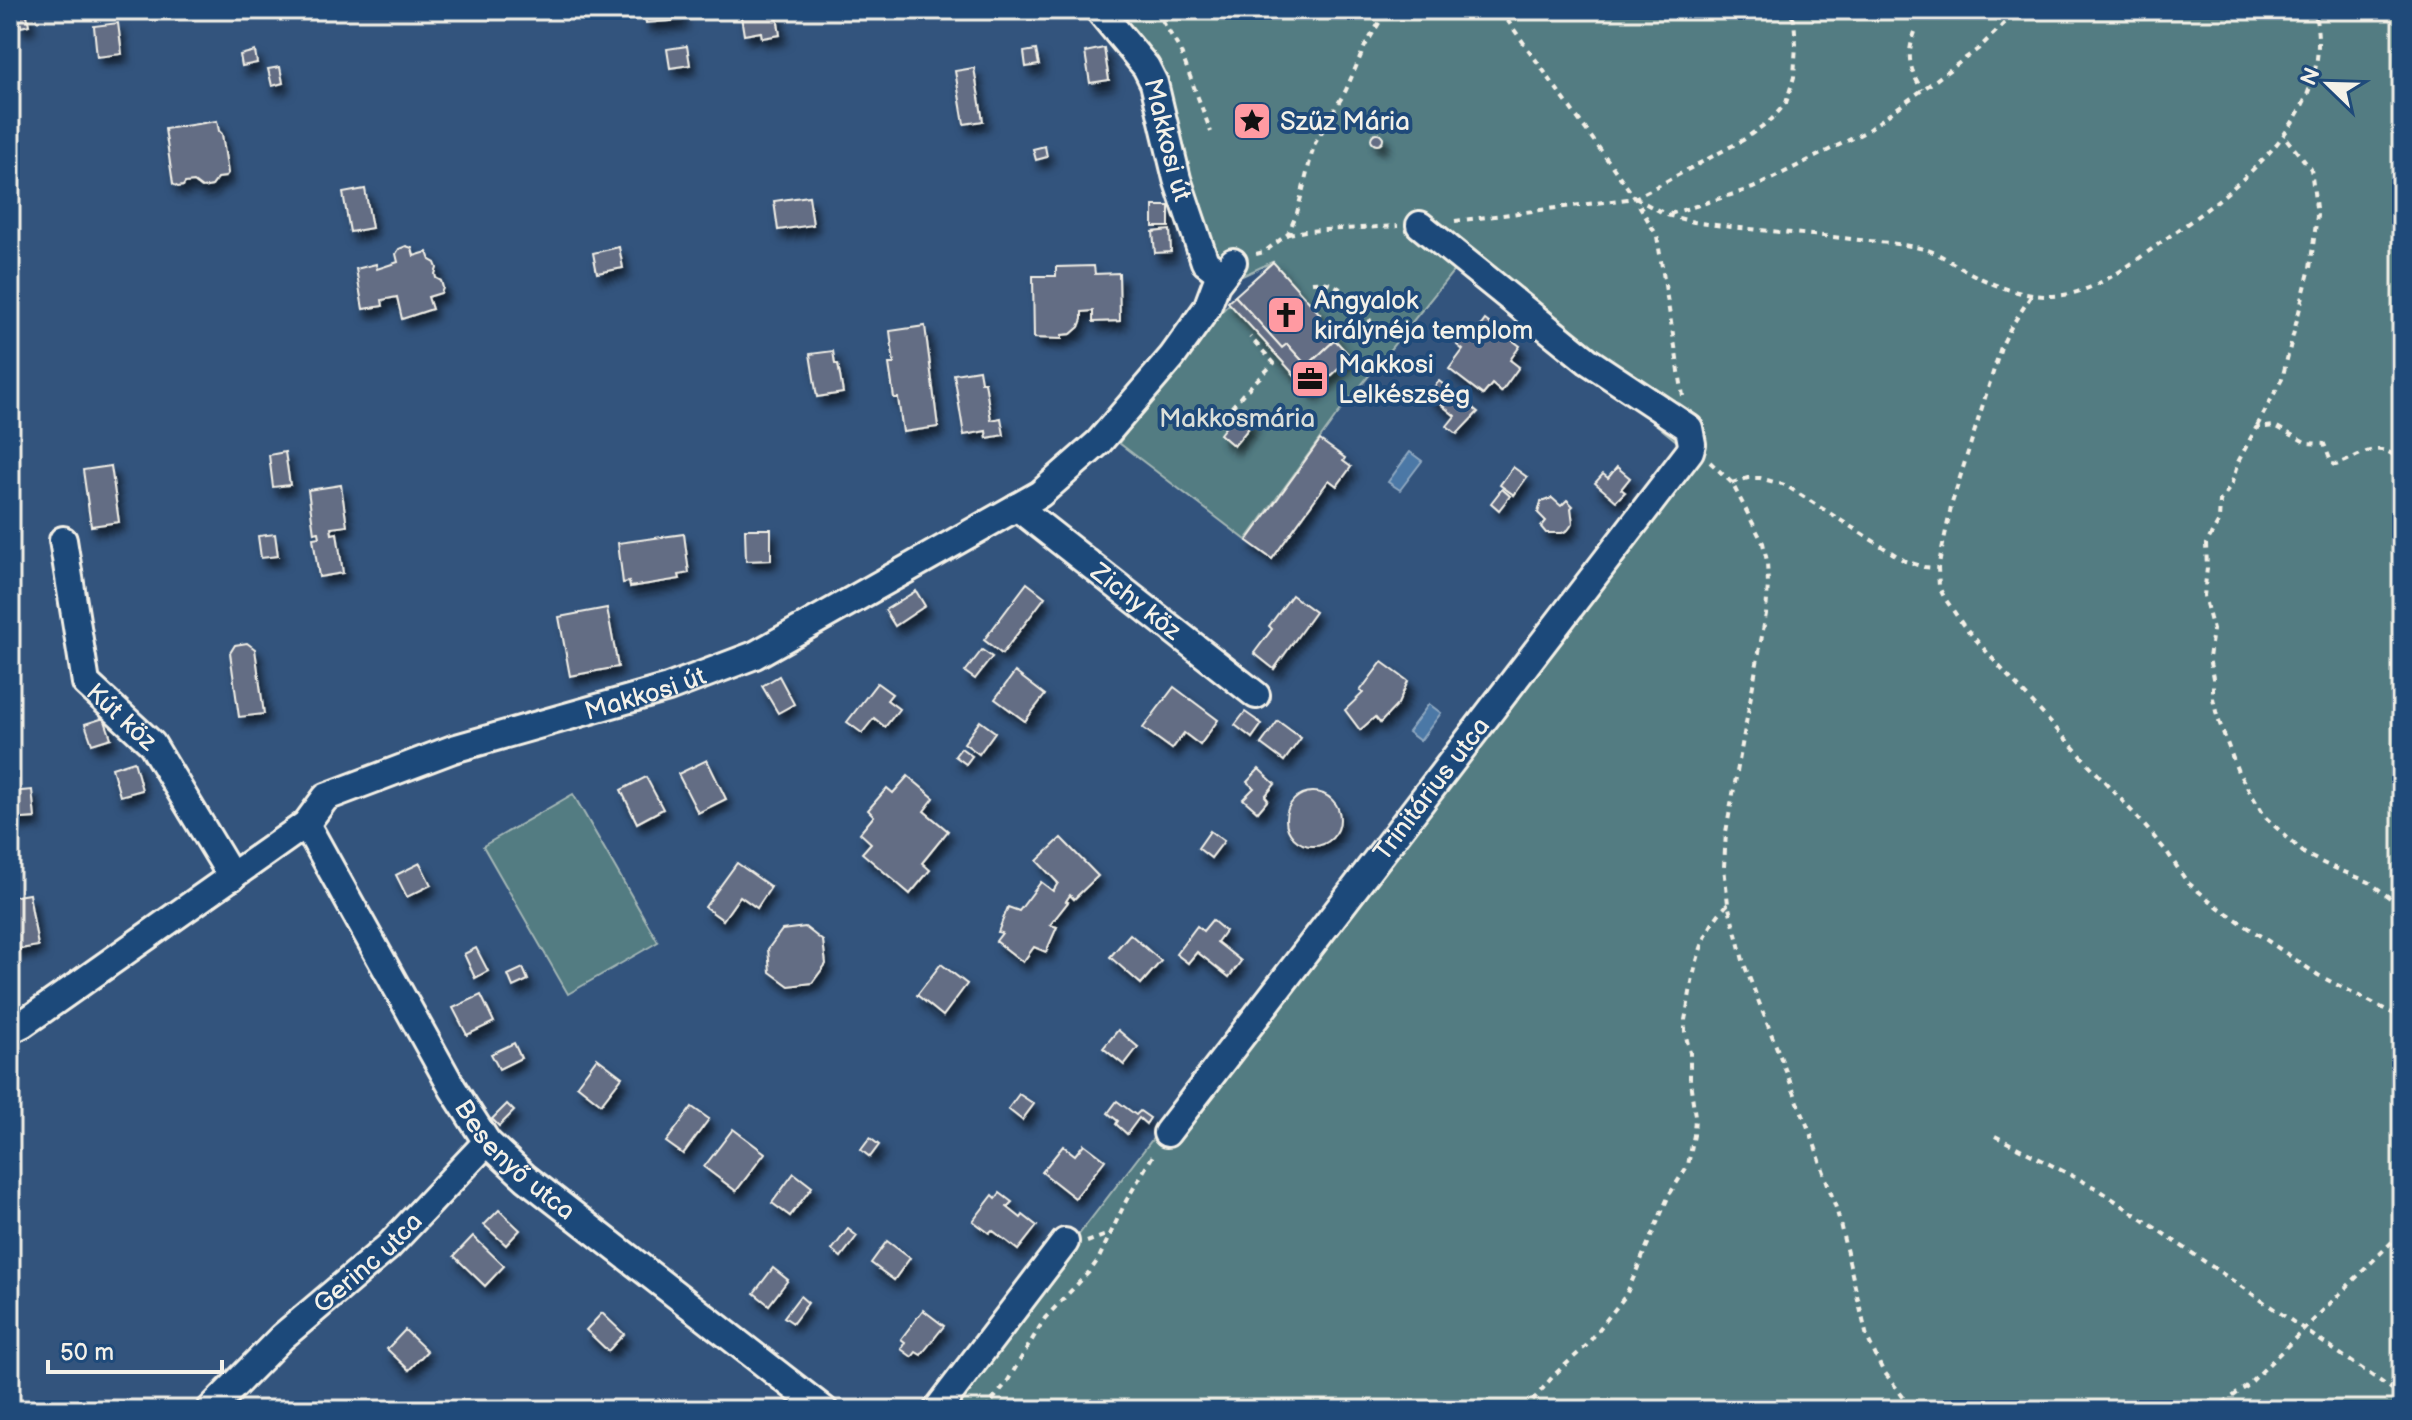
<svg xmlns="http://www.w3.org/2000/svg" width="2412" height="1420" font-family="'Balsamiq Sans',sans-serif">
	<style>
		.green { fill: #527b82; stroke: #a3b6b5; stroke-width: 2 }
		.water { fill: #4b78a6; stroke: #8fa8c0; stroke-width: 2 }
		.building { fill: #636d84; stroke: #f4f1e8; stroke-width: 2; filter: url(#shadow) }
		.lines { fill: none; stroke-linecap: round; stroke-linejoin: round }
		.minor-casing { stroke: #f4f1e8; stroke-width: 32 }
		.path { stroke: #f4f1e8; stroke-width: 4; stroke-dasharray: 6 6; stroke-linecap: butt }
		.minor { stroke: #1f4a7a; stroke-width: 26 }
		.labels { text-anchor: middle; stroke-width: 8; stroke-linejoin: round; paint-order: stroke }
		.poi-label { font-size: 26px; fill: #f4f1e8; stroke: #1f4a7a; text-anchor: start }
		.street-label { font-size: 26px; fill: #f4f1e8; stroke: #1f4a7a }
		.park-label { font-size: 26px; fill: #dcdfd9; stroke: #1f4a7a }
	</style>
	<defs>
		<filter id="shadow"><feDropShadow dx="5" dy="8" stdDeviation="4" flood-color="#0009"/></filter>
	</defs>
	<rect width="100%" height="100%" fill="#33547d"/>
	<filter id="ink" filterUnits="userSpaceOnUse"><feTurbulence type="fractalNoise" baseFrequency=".0125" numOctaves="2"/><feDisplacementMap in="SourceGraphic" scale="16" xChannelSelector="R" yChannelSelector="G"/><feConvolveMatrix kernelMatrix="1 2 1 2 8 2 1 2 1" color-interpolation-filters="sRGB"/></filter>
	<g filter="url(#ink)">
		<g class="green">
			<polygon points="1109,10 2402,10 2402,1410 932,1410 1070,1246 1685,448 1459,264 1337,415 1246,540 1119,443 1213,320 1272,262 1225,284 1202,267 1159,71"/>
			<polygon points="573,794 658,942 568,994 483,846"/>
		</g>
		<g class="water">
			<polygon points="1410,452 1422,461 1400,490 1388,482"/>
			<polygon points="1429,704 1441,713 1420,741 1408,732"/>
		</g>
		<g class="building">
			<polygon points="17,10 26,10 29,25 21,27"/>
			<polygon points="645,10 681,10 682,20 646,23"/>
			<polygon points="740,10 776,10 780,35 762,38 761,32 744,35"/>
			<polygon points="118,23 122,54 97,57 94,26"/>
			<polygon points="687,46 690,65 670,68 667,49"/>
			<polygon points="1104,48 1109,80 1090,83 1085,52"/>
			<polygon points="1036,50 1039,65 1026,67 1024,52"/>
			<polygon points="255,51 257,63 242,66 240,55"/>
			<polygon points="280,67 283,83 272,86 268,69"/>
			<polygon points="974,68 983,121 964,124 955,71"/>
			<polygon points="217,121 219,131 222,134 228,173 225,177 218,178 212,186 202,188 194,182 185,183 183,186 178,187 173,184 165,129"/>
			<circle cx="1377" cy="139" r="6"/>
			<polygon points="1045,146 1047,157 1036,160 1033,149"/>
			<polygon points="365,189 372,228 350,232 343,193"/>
			<polygon points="809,196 813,225 778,230 774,201"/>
			<rect x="1153" y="206" width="16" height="21"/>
			<polygon points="1170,230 1171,252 1155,253 1153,232"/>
			<polygon points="406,246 412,248 414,256 427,252 430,260 435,263 437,268 435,274 436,278 441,281 443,288 441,293 428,297 432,309 402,319 397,297 382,300 383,306 363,309 356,269 376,264 377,269 398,262 396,254 399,249"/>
			<polygon points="619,247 623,268 597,273 593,253"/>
			<polygon points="1273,262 1320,314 1317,317 1337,338 1307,366 1287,344 1282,348 1235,296"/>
			<polygon points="1094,266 1095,274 1119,273 1120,321 1093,322 1093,311 1082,312 1082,319 1079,327 1071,334 1062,335 1062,339 1034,338 1033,276 1056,276 1056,267"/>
			<polygon points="1235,296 1282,348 1287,344 1307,366 1335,340 1351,357 1312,394 1228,302"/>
			<polygon points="1485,320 1520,346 1510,360 1519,367 1501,392 1492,384 1483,395 1449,369 1463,350 1457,345 1466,333 1472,338"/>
			<polygon points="925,326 938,427 903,432 898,398 894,398 889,364 894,364 890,331"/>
			<polygon points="833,351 835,364 838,364 843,393 817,397 810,354"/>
			<polygon points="979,370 981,382 985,382 991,420 1001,418 1004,435 987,438 986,431 964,435 954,374"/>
			<polygon points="1439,381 1478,412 1457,434 1447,426 1455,416 1428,394"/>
			<polygon points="1238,411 1253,423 1234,446 1220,434"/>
			<polygon points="1320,440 1345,458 1343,461 1351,467 1337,486 1329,480 1272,559 1247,541"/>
			<polygon points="285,452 290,485 273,487 269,455"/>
			<polygon points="111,466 119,522 91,526 83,470"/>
			<polygon points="1513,467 1527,477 1514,495 1500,485"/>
			<polygon points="1617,467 1630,478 1621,489 1625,492 1616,501 1595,483 1603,474 1608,478"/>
			<polygon points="341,485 347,526 331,528 332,534 337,533 343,573 319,577 313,538 320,537 319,532 314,533 308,490"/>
			<polygon points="1502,489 1510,496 1499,510 1491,503"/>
			<polygon points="1552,498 1561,506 1567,500 1573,506 1571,508 1573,523 1568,530 1562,533 1546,533 1541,527 1546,521 1538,513 1541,502"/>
			<polygon points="745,529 771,529 771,560 746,561"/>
			<polygon points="275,534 278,556 261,558 258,536"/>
			<polygon points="684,534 689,573 679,575 680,579 630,587 629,582 623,583 618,543"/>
			<polygon points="1027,583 1045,597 1002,654 984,640"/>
			<polygon points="916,591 925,606 895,626 885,610"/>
			<polygon points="1292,595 1315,612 1274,669 1254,653 1272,629 1269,626"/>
			<polygon points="607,608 618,667 570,676 559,617"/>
			<polygon points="247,643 255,649 264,714 239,717 230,653 235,645"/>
			<polygon points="982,650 992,657 975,679 965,672"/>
			<polygon points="1382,662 1408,681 1398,704 1380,723 1375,717 1360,730 1345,710 1363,693 1360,691"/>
			<polygon points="1015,672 1045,695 1025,721 995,699"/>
			<polygon points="779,676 794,704 778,713 762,686"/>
			<polygon points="877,683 892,694 887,700 899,709 885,727 874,718 862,733 847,722"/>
			<polygon points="1174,687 1218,720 1200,745 1184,733 1172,749 1143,728"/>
			<polygon points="1245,712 1262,724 1252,738 1235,725"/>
			<polygon points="104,718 111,738 92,744 85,724"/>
			<polygon points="980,721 995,732 979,754 964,743"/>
			<polygon points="1278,721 1301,738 1284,761 1261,744"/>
			<polygon points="961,748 972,756 966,764 955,756"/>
			<polygon points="707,760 726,799 698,813 678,774"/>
			<polygon points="134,761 142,790 120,796 112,768"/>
			<polygon points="1259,769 1275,784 1265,796 1268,800 1258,812 1243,799 1254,788 1247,782"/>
			<polygon points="908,776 934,798 924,811 948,831 922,863 930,870 910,894 862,853 871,843 860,833 874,816 868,810 887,788 893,793"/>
			<polygon points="646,777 663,809 637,823 621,790"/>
			<polygon points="32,790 35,818 10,820 10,792"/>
			<circle cx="1313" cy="819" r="27"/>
			<polygon points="1210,831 1224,841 1211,858 1198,848"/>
			<polygon points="1061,838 1098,876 1074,899 1070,895 1066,901 1068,902 1050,925 1057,927 1046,952 1034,947 1023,962 996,941 1002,933 998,932 1008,907 1019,911 1041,882 1053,891 1058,883 1037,861"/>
			<polygon points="420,863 431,885 407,897 396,875"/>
			<polygon points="737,863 771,887 757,908 740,896 723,920 705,907"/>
			<polygon points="29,894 38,946 14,950 10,929 10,897"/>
			<polygon points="1212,920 1225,931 1217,942 1241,961 1229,977 1197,952 1188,963 1176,954 1197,926 1203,931"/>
			<polygon points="805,927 823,941 826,964 812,983 789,986 770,972 768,949 782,930"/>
			<polygon points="1130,934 1161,961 1141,984 1110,957"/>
			<polygon points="476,948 488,971 475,978 464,954"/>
			<polygon points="941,964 967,984 943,1016 917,995"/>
			<polygon points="523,968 528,980 513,987 508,975"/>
			<polygon points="481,995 494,1022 467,1035 453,1008"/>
			<polygon points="1118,1030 1138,1047 1124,1065 1103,1048"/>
			<polygon points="514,1043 521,1058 499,1069 491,1054"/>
			<polygon points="597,1058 622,1077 601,1104 577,1085"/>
			<polygon points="1019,1094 1034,1104 1022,1120 1008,1109"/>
			<polygon points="1117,1101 1136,1115 1140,1111 1150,1118 1146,1124 1139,1118 1127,1134 1116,1124 1118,1121 1108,1113"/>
			<polygon points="507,1104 514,1111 499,1126 492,1119"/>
			<polygon points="692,1107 709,1119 683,1154 666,1142"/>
			<polygon points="733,1129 765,1153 736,1191 704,1167"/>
			<polygon points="870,1138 879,1145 870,1157 861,1150"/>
			<polygon points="1084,1144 1105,1160 1075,1198 1042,1172 1063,1146 1075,1155"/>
			<polygon points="794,1173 812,1187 790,1216 772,1203"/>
			<polygon points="1000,1193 1012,1202 1007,1207 1021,1218 1023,1215 1037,1226 1018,1250 992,1230 989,1233 973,1221 993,1195 996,1198"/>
			<polygon points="499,1210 520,1230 506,1245 484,1225"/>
			<polygon points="848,1229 857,1236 841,1257 832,1250"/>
			<polygon points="473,1236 504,1266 485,1286 454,1256"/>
			<polygon points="887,1241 910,1258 894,1280 871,1263"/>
			<polygon points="773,1268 788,1280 769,1305 754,1293"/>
			<polygon points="800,1296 808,1303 793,1323 784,1317"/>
			<polygon points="923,1310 944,1326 921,1355 916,1352 912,1357 901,1349 905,1342 901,1339"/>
			<polygon points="602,1313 624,1334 608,1351 586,1330"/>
			<polygon points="405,1330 427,1351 409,1370 387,1349"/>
		</g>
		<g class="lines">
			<defs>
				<g id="minor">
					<path id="s1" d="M1099 10 1146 67 1154 83 1177 179 1205 262 1222 275"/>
					<path id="s2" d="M1017 507 1256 695"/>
					<path id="s3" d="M63 540 86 683 152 744 232 877"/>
					<path id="s4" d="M306 824 453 1089 487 1142 526 1178 824 1410"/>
					<path id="s5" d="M10 1030 24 1023 306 824 326 797 453 749 668 688 755 655 1040 494 1099 442 1172 357 1207 308 1216 284 1233 262"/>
					<path id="s6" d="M1167 1133 1690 451 1692 444 1689 428 1588 361 1420 225"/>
					<path id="s7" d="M210 1410 282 1337 388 1247 487 1142"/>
					<polyline points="937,1410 1065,1242"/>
				</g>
			</defs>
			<use href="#minor" class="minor-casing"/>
			<g class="path">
				<polyline points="1156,10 1180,50 1211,132"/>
				<polyline points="1500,10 1635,198 1657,236 1683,396"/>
				<path d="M1915 32C1906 56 1909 68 1922 90"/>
				<path d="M1635 198 1667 215 1694 222C1746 230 1799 233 1851 239 1875 242 1900 243 1924 249 1937 252 1949 261 1961 268 1990 284 2019 297 2053 296 2092 295 2130 265 2160 243 2234 191 2340 115 2314 10"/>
				<polyline points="1670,214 1753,188 1865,132 1978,49 2018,10"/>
				<polyline points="1455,221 1635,198 1743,140 1771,120 1786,103 1794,77 1796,44 1794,20 1788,10"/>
				<polyline points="1288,234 1305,231 1398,226"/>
				<polyline points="1256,254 1264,252 1288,234 1297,213 1314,145 1346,90 1365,46 1387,10"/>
				<path d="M1312 282C1341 279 1352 301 1370 320L1368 327 1360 336"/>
				<polyline points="2031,296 2011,327 2001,347 1952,503 1938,568 1939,587 1944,597 1963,625 2007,675 2138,818 2167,852 2187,882 2218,907 2318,975 2402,1018"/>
				<polyline points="1202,414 1211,418 1222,419 1242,395 1274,363 1250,337"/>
				<polyline points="2257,426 2282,379 2310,268 2317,216 2311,169 2284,136"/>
				<polyline points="1710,462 1732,483 1763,543 1767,561 1768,584 1766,614 1726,832 1724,867 1728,904 1744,964 1814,1143 1837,1211 1867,1337 1882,1369 1913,1410"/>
				<path d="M2402 464C2382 437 2362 455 2336 465L2332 464 2324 444 2307 443 2275 426 2256 428 2238 462 2231 486 2220 501 2219 521 2206 544 2207 568 2204 596 2213 630 2209 658 2213 678V698L2217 716 2238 772 2265 817 2305 854 2325 864 2369 882 2402 907"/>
				<polyline points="1732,483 1748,478 1760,478 1785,485 1905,561 1924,567 1937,568"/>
				<polyline points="2402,495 2398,510 2402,528"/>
				<polyline points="1995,1136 2098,1189 2402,1396"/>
				<polyline points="1087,1242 1109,1234"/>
				<polyline points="985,1410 1007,1382 1045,1318 1090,1271 1098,1260 1126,1201 1155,1152"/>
				<path d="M1525 1410 1554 1375 1586 1346 1626 1295 1669 1195 1688 1165 1694 1135 1695 1116 1690 1081V1053L1685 1032V1020C1693 979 1697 934 1728 904"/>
				<polyline points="2213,1410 2246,1387 2402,1232"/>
			</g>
			<use href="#minor" class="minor"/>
		</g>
	</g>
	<defs>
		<symbol id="sight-square" viewBox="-11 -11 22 22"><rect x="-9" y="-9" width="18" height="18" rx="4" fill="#ff9aa2" stroke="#1f4a7a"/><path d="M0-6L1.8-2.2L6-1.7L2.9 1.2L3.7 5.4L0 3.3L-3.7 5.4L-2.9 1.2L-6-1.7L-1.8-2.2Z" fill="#111"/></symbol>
		<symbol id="church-square" viewBox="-11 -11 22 22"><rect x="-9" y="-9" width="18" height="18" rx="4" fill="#ff9aa2" stroke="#1f4a7a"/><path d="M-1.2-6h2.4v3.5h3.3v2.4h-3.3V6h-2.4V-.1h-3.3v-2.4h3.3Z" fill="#111"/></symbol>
		<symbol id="office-square" viewBox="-11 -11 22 22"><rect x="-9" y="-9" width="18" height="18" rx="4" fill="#ff9aa2" stroke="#1f4a7a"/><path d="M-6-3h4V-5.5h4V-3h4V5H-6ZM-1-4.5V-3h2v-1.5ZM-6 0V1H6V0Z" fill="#111"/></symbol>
	</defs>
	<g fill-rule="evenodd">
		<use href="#sight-square" x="1230" y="99" width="44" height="44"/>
		<use href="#church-square" x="1264" y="293" width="44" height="44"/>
		<use href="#office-square" x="1288" y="357" width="44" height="44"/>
	</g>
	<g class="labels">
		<g class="poi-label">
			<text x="1280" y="130">Szűz Mária</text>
			<text x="1314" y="309">Angyalok<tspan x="1314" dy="30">királynéja templom</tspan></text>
			<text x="1338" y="373">Makkosi<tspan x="1338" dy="30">Lelkészség</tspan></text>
		</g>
		<g class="street-label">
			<text dy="9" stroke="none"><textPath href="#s1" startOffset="150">Makkosi út</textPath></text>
			<text dy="9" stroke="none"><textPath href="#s2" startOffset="152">Zichy köz</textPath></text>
			<text dy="9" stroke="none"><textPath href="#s5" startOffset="730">Makkosi út</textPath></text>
			<text dy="9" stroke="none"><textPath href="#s3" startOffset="194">Kút köz</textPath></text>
			<text dy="9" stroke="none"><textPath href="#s6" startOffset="434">Trinitárius utca</textPath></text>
			<text dy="9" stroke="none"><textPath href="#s4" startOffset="398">Besenyő utca</textPath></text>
			<text dy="9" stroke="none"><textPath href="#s7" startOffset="216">Gerinc utca</textPath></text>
		</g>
		<g class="park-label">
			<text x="1237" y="427">Makkosmária</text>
		</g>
	</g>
	<rect width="2412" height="1420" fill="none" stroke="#1f4a7a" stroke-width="40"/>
	<rect x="20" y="20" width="2372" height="1380" fill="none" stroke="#f4f1e8" stroke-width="3" filter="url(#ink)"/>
	<g transform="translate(2328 84) rotate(293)" stroke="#1f4a7a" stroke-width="6" paint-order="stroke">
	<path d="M0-6L14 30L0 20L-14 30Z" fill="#f4f1e8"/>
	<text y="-12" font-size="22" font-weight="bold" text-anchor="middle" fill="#f4f1e8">N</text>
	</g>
	<path d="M48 1360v12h174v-12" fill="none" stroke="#f4f1e8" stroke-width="4"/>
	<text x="60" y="1360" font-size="24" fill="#f4f1e8" stroke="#1f4a7a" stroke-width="6" paint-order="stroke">50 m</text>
</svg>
